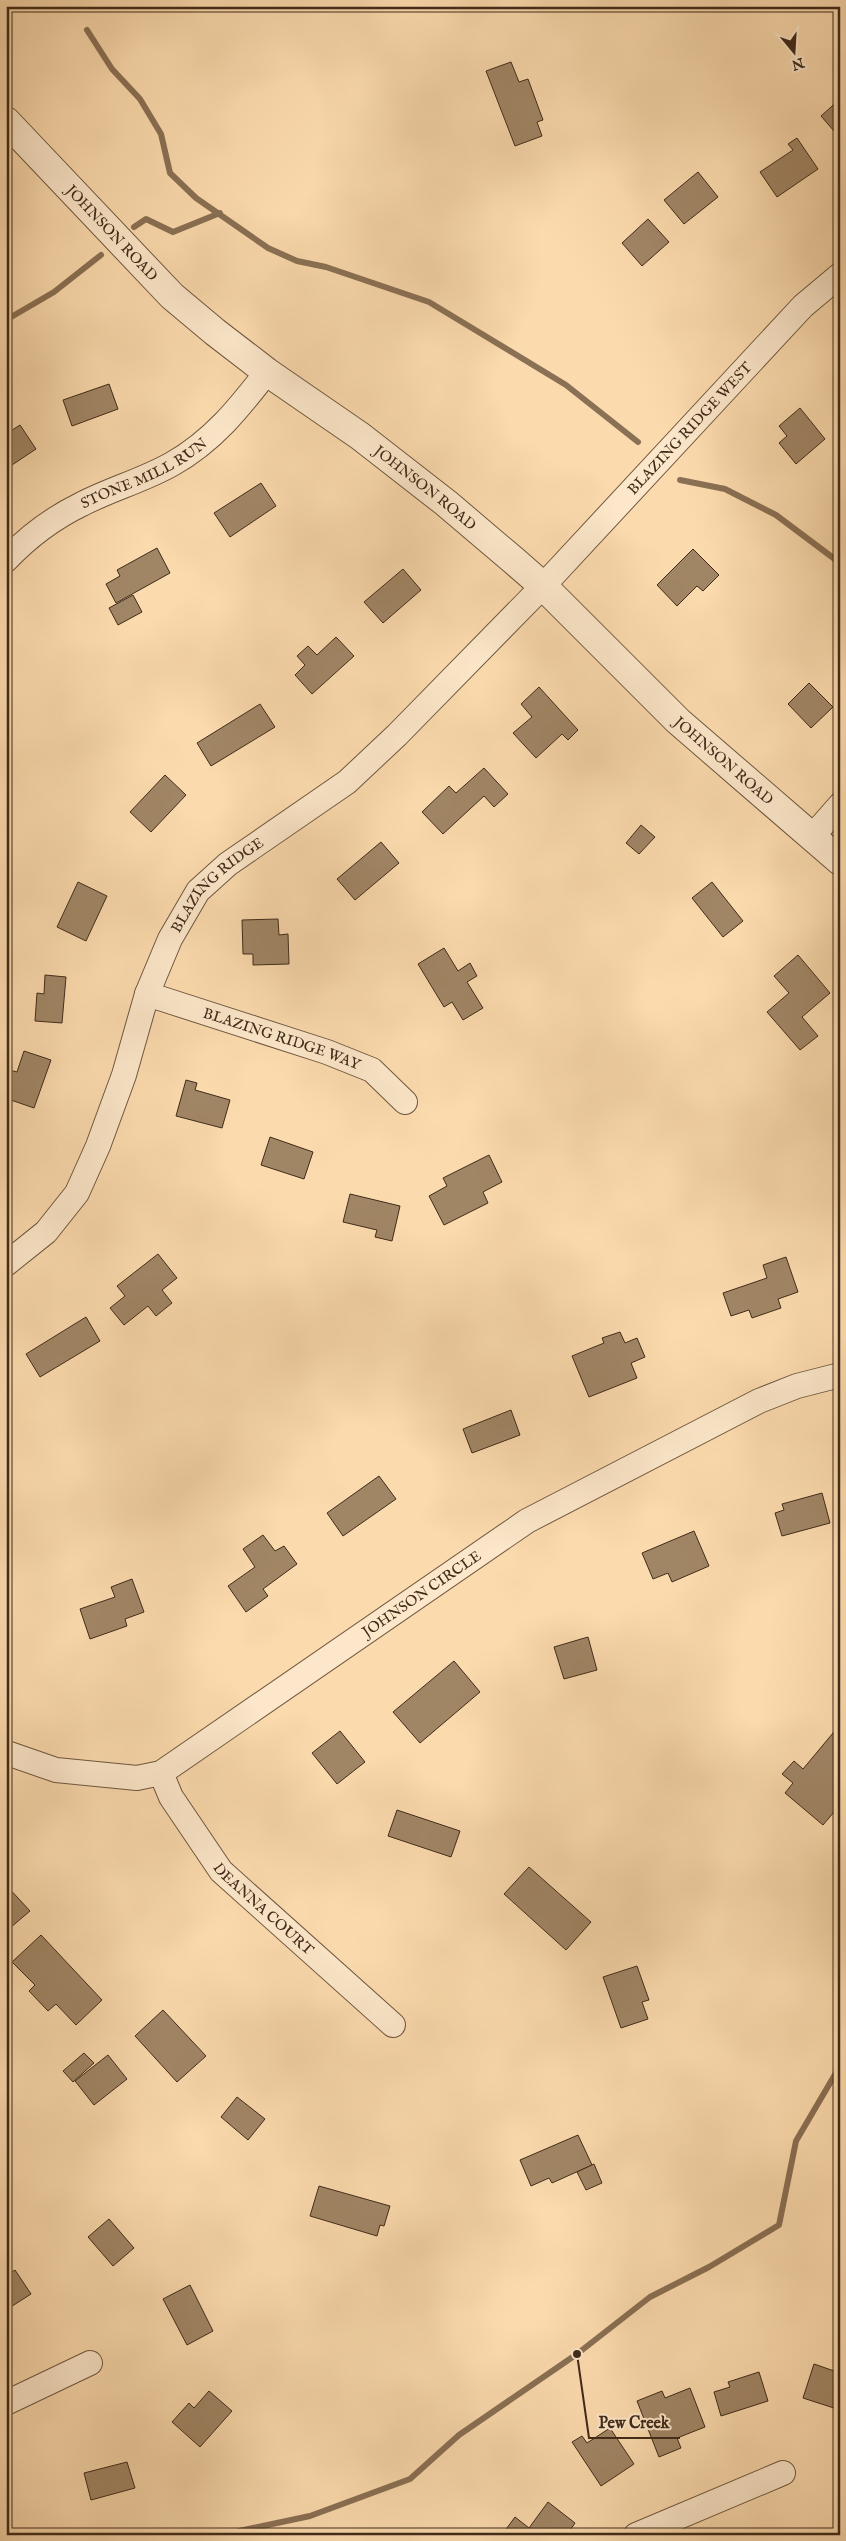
<svg xmlns="http://www.w3.org/2000/svg" width="846" height="2541" font-family="'IM FELL English',serif">
	<style>
		.lines { fill: none; stroke-linecap: round; stroke-linejoin: round }
		.stream { stroke: #8a7054; stroke-width: 6 }
		.building { fill: #a18666; stroke: #402b1a }
		.minor-casing { stroke: #6f573f; stroke-width: 26 }
		.tertiary-casing { stroke: #6f573f; stroke-width: 30 }
		.minor { stroke: #fce7ca; stroke-width: 24 }
		.tertiary { stroke: #fce7ca; stroke-width: 28 }
		.labels { text-anchor: middle; stroke-width: 4; stroke-linejoin: round; paint-order: stroke }
		.street-label { font-size: 15px; fill: #402b1a; stroke: #fce7ca }
		.leader { fill: none; stroke: #402b1a; stroke-width: 2 }
		.callout-dot { fill: #402b1a; stroke: #fce7ca; stroke-width: 2 }
		.callout-label { font-size: 16px; text-anchor: middle; font-weight: bold; fill: #402b1a; stroke: #fce7ca; stroke-width: 4; stroke-linejoin: round; paint-order: stroke }
	</style>
	<rect width="100%" height="100%" fill="#fbdaad"/>
	<filter id="stains"><feTurbulence type="fractalNoise" baseFrequency=".004" numOctaves="4"/><feColorMatrix values="0 0 0 0 .2 0 0 0 0 .09 0 0 0 0 .02 0 0 0 .5 -.17"/></filter>
	<radialGradient id="worn" r=".72"><stop offset=".6" stop-color="#630" stop-opacity="0"/><stop offset="1" stop-color="#630" stop-opacity=".3"/></radialGradient>
	<g class="lines">
		<g class="stream">
			<polyline points="87,30 112,69 140,99 161,134 170,173 196,198 268,248 297,261 326,267 429,302 566,385 638,442"/>
			<polyline points="134,227 146,219 173,232 220,213"/>
			<polyline points="6,320 54,292 101,255"/>
			<polyline points="680,480 725,489 776,515 840,563"/>
			<polyline points="239,2535 239,2531 310,2516 410,2479 459,2435 577,2354 650,2297 709,2267 779,2225 796,2141 840,2066"/>
		</g>
	</g>
	<g class="building">
		<polygon points="511,62 519,82 528,79 543,120 537,122 542,136 515,146 486,71"/>
		<polygon points="840,99 840,138 821,116"/>
		<polygon points="797,138 818,169 777,197 760,172 793,150 788,144"/>
		<polygon points="698,172 718,197 684,224 664,200"/>
		<polygon points="648,219 669,242 642,266 622,243"/>
		<polygon points="109,384 118,409 72,426 63,400"/>
		<polygon points="800,408 825,439 796,464 779,443 787,436 779,426"/>
		<polygon points="20,425 36,449 6,469 6,434"/>
		<polygon points="261,483 276,506 230,537 214,513"/>
		<polygon points="157,548 170,573 116,603 106,584 120,576 117,570"/>
		<polygon points="693,549 719,575 703,591 697,586 677,606 657,585"/>
		<polygon points="403,569 421,590 383,623 364,602"/>
		<polygon points="133,595 142,612 118,625 109,608"/>
		<polygon points="336,637 354,656 312,694 295,675 305,665 297,656 308,646 317,655"/>
		<polygon points="809,683 833,707 811,728 788,704"/>
		<polygon points="539,687 578,730 568,740 562,734 536,758 513,733 532,717 521,704"/>
		<polygon points="260,704 275,727 211,766 197,743"/>
		<polygon points="484,768 508,794 494,807 484,796 443,834 422,812 449,786 456,793"/>
		<polygon points="165,775 186,795 151,832 130,812"/>
		<polygon points="641,825 655,837 639,854 626,843"/>
		<polygon points="381,842 399,863 355,900 337,879"/>
		<polygon points="78,882 107,896 86,941 57,927"/>
		<polygon points="712,882 743,921 723,937 692,898"/>
		<polygon points="278,919 279,935 288,934 289,964 253,965 253,954 243,954 242,920"/>
		<polygon points="444,948 458,971 470,963 477,976 467,982 483,1008 463,1020 452,1002 444,1007 418,964"/>
		<polygon points="798,955 830,993 802,1017 818,1036 800,1050 767,1012 789,993 774,976"/>
		<polygon points="45,975 66,977 62,1023 35,1021 37,993 44,994"/>
		<polygon points="24,1051 51,1060 34,1108 8,1099 10,1093 6,1092 6,1069 17,1072"/>
		<polygon points="186,1080 197,1083 195,1090 230,1100 222,1128 176,1116"/>
		<polygon points="270,1137 313,1152 304,1179 261,1165"/>
		<polygon points="489,1155 502,1182 483,1192 488,1203 444,1225 429,1196 447,1186 443,1178"/>
		<polygon points="350,1194 400,1206 392,1241 375,1237 377,1230 343,1222"/>
		<polygon points="158,1254 177,1278 162,1290 172,1303 156,1316 148,1306 124,1325 110,1308 125,1296 117,1286"/>
		<polygon points="786,1257 798,1292 778,1299 781,1308 752,1318 749,1310 731,1316 723,1293 767,1278 763,1265"/>
		<polygon points="86,1317 100,1341 40,1377 26,1354"/>
		<polygon points="620,1332 625,1343 637,1338 645,1357 631,1363 637,1378 589,1397 572,1356 604,1343 602,1338"/>
		<polygon points="511,1410 520,1435 472,1453 463,1429"/>
		<polygon points="379,1476 396,1499 343,1536 327,1513"/>
		<polygon points="822,1493 830,1523 782,1536 775,1513 784,1510 782,1504"/>
		<polygon points="694,1531 709,1566 672,1582 668,1573 653,1579 642,1553"/>
		<polygon points="263,1535 275,1551 284,1546 297,1564 263,1589 268,1596 246,1612 228,1586 255,1567 243,1549"/>
		<polygon points="132,1579 144,1612 125,1619 127,1626 90,1639 80,1609 115,1597 111,1587"/>
		<polygon points="588,1637 597,1670 564,1679 554,1647"/>
		<polygon points="454,1661 480,1692 420,1743 393,1712"/>
		<polygon points="838,1727 840,1776 836,1780 840,1783 840,1805 823,1825 785,1793 793,1783 782,1774 794,1761 803,1769"/>
		<polygon points="340,1731 365,1762 337,1784 312,1753"/>
		<polygon points="397,1810 460,1831 451,1857 388,1836"/>
		<polygon points="529,1867 591,1922 566,1950 504,1894"/>
		<polygon points="6,1885 30,1911 10,1928 6,1924"/>
		<polygon points="41,1935 102,2000 76,2025 56,2004 48,2011 29,1991 35,1985 12,1962"/>
		<polygon points="637,1966 649,2000 642,2002 648,2019 621,2028 603,1977"/>
		<polygon points="163,2010 206,2056 177,2082 135,2036"/>
		<polygon points="84,2053 94,2063 73,2082 63,2071"/>
		<polygon points="108,2055 127,2079 94,2105 75,2081"/>
		<polygon points="237,2097 265,2119 248,2140 221,2117"/>
		<polygon points="578,2135 592,2165 552,2183 549,2178 531,2186 520,2160"/>
		<polygon points="594,2164 602,2183 586,2190 577,2172"/>
		<polygon points="319,2186 390,2206 384,2226 380,2225 377,2236 310,2216"/>
		<polygon points="109,2219 134,2248 113,2266 88,2237"/>
		<polygon points="15,2270 31,2294 6,2310 6,2276"/>
		<polygon points="190,2285 213,2331 187,2345 163,2299"/>
		<polygon points="814,2364 840,2373 840,2410 803,2398"/>
		<polygon points="759,2372 768,2401 721,2416 714,2392 730,2387 728,2382"/>
		<polygon points="690,2388 705,2427 677,2438 681,2448 659,2457 637,2401 662,2391 665,2398"/>
		<polygon points="209,2391 232,2411 200,2447 172,2422 189,2403 194,2408"/>
		<polygon points="610,2428 634,2464 601,2486 572,2442 582,2436 587,2443"/>
		<polygon points="127,2462 135,2488 91,2500 84,2473"/>
		<polygon points="548,2502 575,2523 567,2535 507,2535 504,2532 515,2517 529,2528"/>
	</g>
	<g class="lines">
		<defs>
			<g id="minor">
				<path id="s1" d="M6 560C27 538 55 517 82 504 111 489 144 480 172 464 213 441 239 408 267 372"/>
				<polyline points="811,838 840,805"/>
				<path id="s2" d="M147 994 327 1052 372 1070 405 1102"/>
				<path id="s3" d="M6 1264 46 1232 77 1193 98 1146 124 1075 147 994 170 939 198 891 228 864 347 782 397 735 543 586 803 306 840 275"/>
				<path id="s4" d="M7 1753 56 1770 137 1778 161 1773 527 1521 759 1401 797 1386 840 1375"/>
				<path id="s5" d="M161 1773 171 1797 221 1871 393 2025"/>
				<polyline points="6,2403 90,2363"/>
				<polyline points="636,2535 783,2473"/>
			</g>
			<g id="tertiary">
				<path id="s6" d="M6 121 172 296 215 332 267 372 360 436 446 503 512 559 543 586 678 721 840 861"/>
			</g>
		</defs>
		<use href="#minor" class="minor-casing"/>
		<use href="#tertiary" class="tertiary-casing"/>
		<use href="#minor" class="minor"/>
		<use href="#tertiary" class="tertiary"/>
	</g>
	<g class="labels">
		<g class="street-label">
			<text dy="5" stroke="none"><textPath href="#s6" startOffset="154">JOHNSON ROAD</textPath></text>
			<text dy="5" stroke="none"><textPath href="#s3" startOffset="1105">BLAZING RIDGE WEST</textPath></text>
			<text dy="5" stroke="none"><textPath href="#s1" startOffset="164">STONE MILL RUN</textPath></text>
			<text dy="5" stroke="none"><textPath href="#s6" startOffset="559">JOHNSON ROAD</textPath></text>
			<text dy="5" stroke="none"><textPath href="#s6" startOffset="964">JOHNSON ROAD</textPath></text>
			<text dy="5" stroke="none"><textPath href="#s3" startOffset="445">BLAZING RIDGE</textPath></text>
			<text dy="5" stroke="none"><textPath href="#s2" startOffset="142">BLAZING RIDGE WAY</textPath></text>
			<text dy="5" stroke="none"><textPath href="#s4" startOffset="474">JOHNSON CIRCLE</textPath></text>
			<text dy="5" stroke="none"><textPath href="#s5" startOffset="172">DEANNA COURT</textPath></text>
		</g>
	</g>
	<path class="leader" d="M577 2354L589 2438H680"/>
	<circle class="callout-dot" cx="577" cy="2354" r="5"/>
	<g class="callout-label">
		<text x="634" y="2428">Pew Creek</text>
	</g>
	<rect width="846" height="2541" fill="none" stroke="#fbdaad" stroke-width="25"/>
	<rect x="8" y="8" width="831" height="2526" fill="none" stroke="#402b1a" stroke-width="2.5"/>
	<rect x="12" y="12" width="821" height="2516" fill="none" stroke="#402b1a"/>
	<g transform="translate(794 52) rotate(162)" stroke="#fce7ca" stroke-width="4" paint-order="stroke">
	<path d="M0-4L9 19L0 12L-9 19Z" fill="#402b1a"/>
	<text y="-8" font-size="14" font-weight="bold" text-anchor="middle" fill="#402b1a">N</text>
	</g>
	<rect width="100%" height="100%" filter="url(#stains)"/>
	<rect width="100%" height="100%" fill="url(#worn)"/>
</svg>
